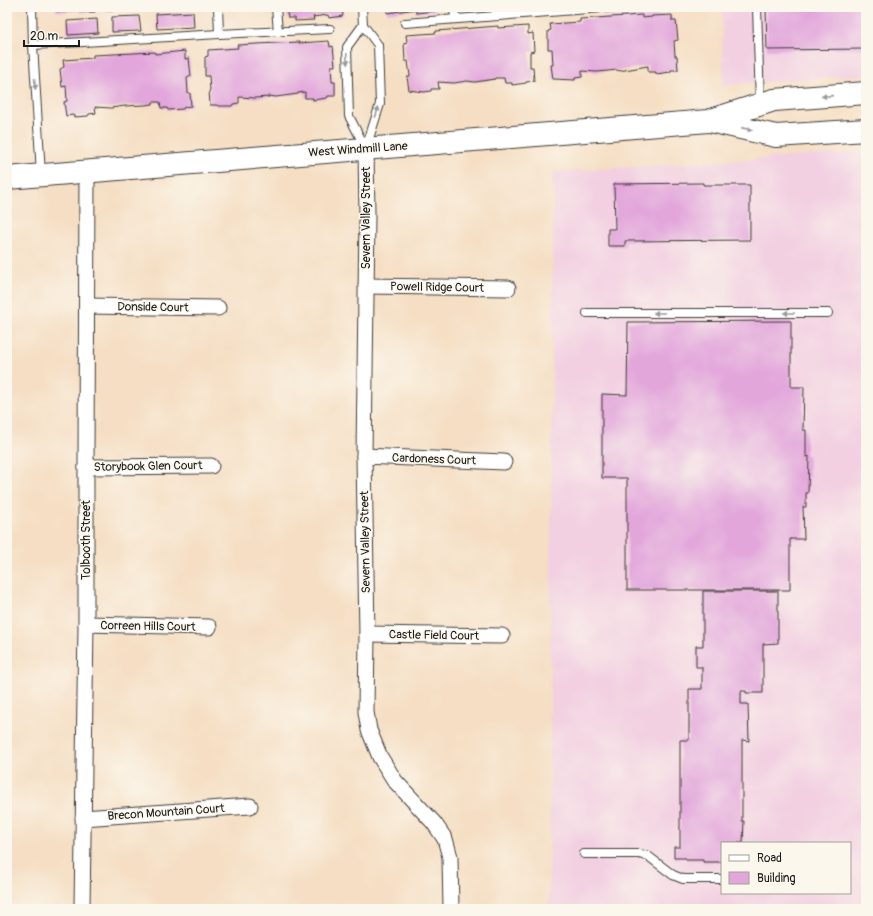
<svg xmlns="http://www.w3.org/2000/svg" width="873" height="916" font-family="Pangolin,sans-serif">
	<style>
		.built { fill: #f2cfe1; fill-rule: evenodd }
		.building { fill: #e2a6db }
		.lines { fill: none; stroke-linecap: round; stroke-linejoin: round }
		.service-casing { stroke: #3d3935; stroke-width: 10 }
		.minor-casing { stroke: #3d3935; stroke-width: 17 }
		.secondary-casing { stroke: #3d3935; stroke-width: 24 }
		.service { stroke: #fff; stroke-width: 8 }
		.minor { stroke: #fff; stroke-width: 15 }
		.secondary { stroke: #fff; stroke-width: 22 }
		.oneway { fill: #999 }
		.labels { text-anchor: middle; stroke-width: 3; stroke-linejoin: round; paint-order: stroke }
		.street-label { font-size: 12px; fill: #1c1c1c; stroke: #fbf7ec }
	</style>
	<rect width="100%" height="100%" fill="#fbf7ec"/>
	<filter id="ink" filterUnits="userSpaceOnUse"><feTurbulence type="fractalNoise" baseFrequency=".025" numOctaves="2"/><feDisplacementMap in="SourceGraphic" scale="8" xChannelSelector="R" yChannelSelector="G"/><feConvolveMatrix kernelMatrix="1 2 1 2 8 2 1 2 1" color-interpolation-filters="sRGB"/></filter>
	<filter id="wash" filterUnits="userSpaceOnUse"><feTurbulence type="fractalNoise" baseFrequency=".012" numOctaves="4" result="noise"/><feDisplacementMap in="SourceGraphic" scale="16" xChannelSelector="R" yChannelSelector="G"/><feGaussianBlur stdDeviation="0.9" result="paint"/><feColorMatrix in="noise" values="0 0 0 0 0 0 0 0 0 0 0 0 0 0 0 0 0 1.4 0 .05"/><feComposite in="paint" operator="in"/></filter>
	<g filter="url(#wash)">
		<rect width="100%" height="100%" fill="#f5dec3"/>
		<g class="built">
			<polygon points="722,7 866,7 866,75 723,85"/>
			<path d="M863 152 866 153V909H549L553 172ZM722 843H850V893H722Z"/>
		</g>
		<g id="blocks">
			<g class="building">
				<polygon points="55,7 125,7 125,10 95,10 95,12 80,12 80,11 77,10 65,12 56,11"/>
				<polygon points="286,7 346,7 346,8 342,9 343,16 329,18 328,15 313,17 314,20 295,21 295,18 288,18"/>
				<polygon points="387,7 435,7 435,11 416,13 416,9 387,13"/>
				<polygon points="766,7 866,7 866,49 767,50"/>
				<polygon points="193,12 194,27 157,29 156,14"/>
				<polygon points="642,15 642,18 652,17 652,16 672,15 672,21 676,21 678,40 674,41 675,56 677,56 678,70 671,70 670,72 656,74 656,72 648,72 648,66 619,71 618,70 597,72 582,71 582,77 575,78 575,80 553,79 551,65 553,65 552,49 548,49 548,31 551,30 550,24 580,22 580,19"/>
				<polygon points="139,16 141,31 112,32 112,17"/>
				<polygon points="97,19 98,33 68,35 67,21"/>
				<polygon points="498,26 498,28 528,26 528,34 533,33 534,51 530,52 530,67 533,67 534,81 526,82 526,83 512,85 512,83 505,83 504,78 495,78 495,79 475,82 467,81 454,83 438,82 439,89 431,89 431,91 424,92 409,90 407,77 410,76 408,61 405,61 404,43 407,42 406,35 436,33 436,31"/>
				<polygon points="329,41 330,47 333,46 335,66 331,66 332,82 335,82 335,96 328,96 327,98 313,100 313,98 305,98 305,92 298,93 298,94 276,97 269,96 269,97 255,98 239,97 239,103 233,104 232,106 218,106 217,105 210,105 209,91 210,90 209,76 205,76 205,57 208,56 208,50 238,48 237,45 299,42 299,43"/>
				<polygon points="185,51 185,59 189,58 191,76 187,78 188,93 190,93 191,106 184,107 183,109 168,110 167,108 161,108 160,102 153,102 153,104 145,105 125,106 111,108 95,107 96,113 89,114 88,116 74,117 73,115 66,116 64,102 67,101 66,86 62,87 60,69 64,67 63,60 93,58 93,55 155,52 155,54"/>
				<polygon points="703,183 703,185 750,185 750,240 625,241 625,246 608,246 608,229 615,229 614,184"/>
				<polygon points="791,321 791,387 804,387 803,430 806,430 806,457 809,456 808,493 806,493 806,507 803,507 804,539 790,539 790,590 627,590 627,478 602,478 602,394 627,395 628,322"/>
				<polygon points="703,591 778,591 778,643 763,644 763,693 746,693 746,691 741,691 741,704 748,704 749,741 742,740 742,821 744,821 743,843 722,843 722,862 703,862 703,860 686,860 686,858 674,858 674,847 680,847 680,740 689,740 689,689 702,689 702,667 696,667 696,646 703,646"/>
			</g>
		</g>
	</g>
	<g filter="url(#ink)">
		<use href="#blocks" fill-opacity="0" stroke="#3d3935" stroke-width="1"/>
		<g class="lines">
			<defs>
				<g id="service">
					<polyline points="32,7 33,45 41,174"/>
					<polyline points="218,7 219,34"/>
					<polyline points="276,7 278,32"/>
					<polyline points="362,7 363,25 378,45 380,104 366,148"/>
					<polyline points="454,7 455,19"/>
					<polyline points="495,7 496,15"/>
					<polyline points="757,7 760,104"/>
					<polyline points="405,23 615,7"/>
					<polyline points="363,25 347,47 349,116 365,147"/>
					<polyline points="33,45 219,34 330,29"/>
					<polyline points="587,313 828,313"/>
					<polyline points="584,854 639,854 648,856 673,875 683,879 722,879"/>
				</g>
				<g id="minor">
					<polyline points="366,149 367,215 364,456 367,634 366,712 369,730 380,757 395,781 434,823 445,839 450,857 451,909"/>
					<polyline points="366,286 508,288"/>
					<polyline points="87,306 218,308"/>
					<polyline points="364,456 504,462"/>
					<polyline points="86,467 211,466"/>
					<polyline points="86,624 209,627"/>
					<polyline points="367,634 502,636"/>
					<polyline points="83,818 250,806"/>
					<polyline points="82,909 86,624 86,467 87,170"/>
				</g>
				<g id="secondary">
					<polyline points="710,121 776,136 866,130"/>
					<polyline points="7,178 708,121 774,100 866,93"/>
				</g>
			</defs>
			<use href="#service" class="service-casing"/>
			<use href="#minor" class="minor-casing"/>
			<use href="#secondary" class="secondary-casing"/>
			<use href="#service" class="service"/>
			<use href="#minor" class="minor"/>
			<use href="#secondary" class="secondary"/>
		</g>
		<defs><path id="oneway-solid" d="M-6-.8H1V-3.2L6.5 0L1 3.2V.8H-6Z"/></defs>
		<g class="oneway">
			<use href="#oneway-solid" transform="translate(347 59) rotate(88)"/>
			<use href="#oneway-solid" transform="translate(35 84) rotate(86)"/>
			<use href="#oneway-solid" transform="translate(827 96) rotate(176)"/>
			<use href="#oneway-solid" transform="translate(377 112) rotate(-73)"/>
			<use href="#oneway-solid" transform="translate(747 129) rotate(13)"/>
			<use href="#oneway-solid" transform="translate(659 313) rotate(180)"/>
			<use href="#oneway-solid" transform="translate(789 313) rotate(180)"/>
		</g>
	</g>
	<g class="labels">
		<g class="street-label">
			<text transform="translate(358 149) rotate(-4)" y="4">West Windmill Lane</text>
			<text transform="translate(366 218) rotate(-90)" y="4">Severn Valley Street</text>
			<text transform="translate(437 287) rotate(1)" y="4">Powell Ridge Court</text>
			<text transform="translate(153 307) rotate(1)" y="4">Donside Court</text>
			<text transform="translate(434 459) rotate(2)" y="4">Cardoness Court</text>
			<text transform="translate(148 466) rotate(-1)" y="4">Storybook Glen Court</text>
			<text transform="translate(86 540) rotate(-90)" y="4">Tolbooth Street</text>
			<text transform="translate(365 542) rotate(-91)" y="4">Severn Valley Street</text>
			<text transform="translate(148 626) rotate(1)" y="4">Correen Hills Court</text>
			<text transform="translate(434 635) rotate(1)" y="4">Castle Field Court</text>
			<text transform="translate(166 812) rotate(-4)" y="4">Brecon Mountain Court</text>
		</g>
	</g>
	<rect width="873" height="916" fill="none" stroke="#fbf7ec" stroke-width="24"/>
	<rect x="721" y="842" width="130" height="52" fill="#fbf7ec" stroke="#a29f99"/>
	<rect x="729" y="855" width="20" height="6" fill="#ffffff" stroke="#a29f99"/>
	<text x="757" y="862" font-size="12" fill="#1c1c1c">Road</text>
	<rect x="729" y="872" width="20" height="12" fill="#e2a6db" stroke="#a29f99"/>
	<text x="757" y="882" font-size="12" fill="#1c1c1c">Building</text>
	<path d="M24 40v6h55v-6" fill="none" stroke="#1c1c1c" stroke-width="2"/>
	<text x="30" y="40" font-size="12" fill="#1c1c1c" stroke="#fbf7ec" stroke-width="3" paint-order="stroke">20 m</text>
</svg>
